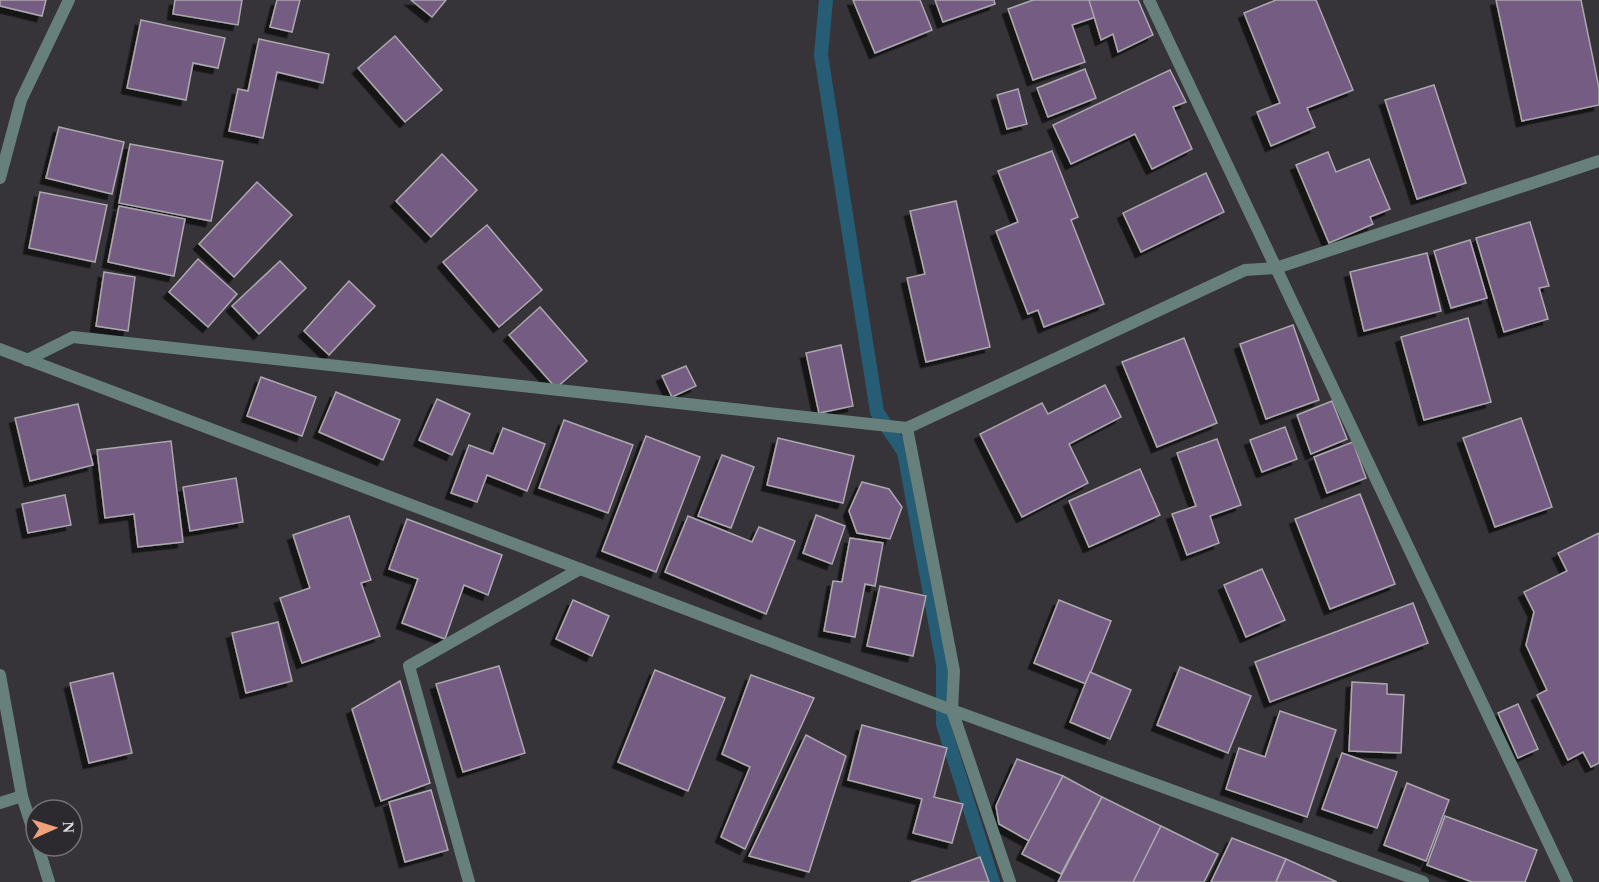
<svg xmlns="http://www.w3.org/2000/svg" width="1599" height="882" font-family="'Times New Roman',serif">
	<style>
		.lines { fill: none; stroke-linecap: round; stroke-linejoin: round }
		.stream { stroke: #265d74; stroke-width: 14 }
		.building { fill: #745b83; stroke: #aca9ae; stroke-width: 1.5; filter: url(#shadow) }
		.minor { stroke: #67807b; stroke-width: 12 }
		.tertiary { stroke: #67807b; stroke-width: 12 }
	</style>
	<defs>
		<filter id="shadow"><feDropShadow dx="-5.5" dy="5.5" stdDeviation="0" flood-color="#0009"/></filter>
	</defs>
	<rect width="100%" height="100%" fill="#363438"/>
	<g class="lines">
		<polyline class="stream" points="826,0 821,55 877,412 904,452 943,665 943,724 993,882"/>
	</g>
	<g class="building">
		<polygon points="0,0 46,0 42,16 0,6"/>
		<polygon points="175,0 242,0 238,25 173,14"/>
		<polygon points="277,0 300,0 292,32 270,27"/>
		<polygon points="411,0 446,0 432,17"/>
		<polygon points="853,0 920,0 932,30 875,53"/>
		<polygon points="935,0 994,0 995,4 943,22"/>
		<polygon points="1033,0 1090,0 1096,17 1072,25 1085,62 1033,80 1008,9"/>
		<polygon points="1089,0 1138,0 1153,35 1118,52 1113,34 1101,40"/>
		<polygon points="1276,0 1316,0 1353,90 1307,108 1315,127 1271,146 1257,112 1280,103 1244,13"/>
		<polygon points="1496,0 1581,0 1599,88 1599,105 1522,121"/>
		<polygon points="141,20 225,38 218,68 193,63 186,100 127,88"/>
		<polygon points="395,36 442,90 405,122 358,68"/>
		<polygon points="259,39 329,54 323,83 277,72 263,138 229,131 238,89 248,91"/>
		<polygon points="1085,69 1096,98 1048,117 1037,88"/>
		<polygon points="1170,70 1186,102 1173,107 1192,149 1152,169 1135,134 1071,164 1053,125"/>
		<polygon points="1434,85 1466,183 1417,199 1385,100"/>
		<polygon points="1018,89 1027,124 1007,129 997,95"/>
		<polygon points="59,127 124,142 112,194 46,178"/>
		<polygon points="130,144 223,161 211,221 119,203"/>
		<polygon points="1052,151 1078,217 1071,220 1104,304 1044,327 1038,310 1028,314 996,231 1018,222 998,171"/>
		<polygon points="1328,152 1336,172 1369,159 1390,209 1370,217 1373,224 1329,243 1296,165"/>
		<polygon points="442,154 477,190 431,237 396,201"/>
		<polygon points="1206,173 1224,212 1141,252 1123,213"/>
		<polygon points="257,182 292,215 234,277 199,244"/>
		<polygon points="40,192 107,205 95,262 29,248"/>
		<polygon points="956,201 990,347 926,362 907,278 925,274 910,211"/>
		<polygon points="119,206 185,219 174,276 108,262"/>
		<polygon points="1530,222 1549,286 1539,288 1548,319 1504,332 1476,238"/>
		<polygon points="487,225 542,290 499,327 443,262"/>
		<polygon points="1470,240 1487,298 1451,308 1434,251"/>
		<polygon points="1427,253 1441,311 1364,331 1350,272"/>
		<polygon points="198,259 237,294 208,327 169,292"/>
		<polygon points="280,261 306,288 259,334 232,306"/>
		<polygon points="104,272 135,277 128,331 96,326"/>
		<polygon points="349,281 375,306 329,355 304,331"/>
		<polygon points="540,307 587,361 556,388 509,335"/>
		<polygon points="1468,318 1491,402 1424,420 1401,337"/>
		<polygon points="1293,325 1319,400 1266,419 1240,344"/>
		<polygon points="1184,338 1217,423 1157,447 1122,362"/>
		<polygon points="841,345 853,406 819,413 806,353"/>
		<polygon points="686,366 696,386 672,397 662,376"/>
		<polygon points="261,377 316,397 302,436 247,416"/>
		<polygon points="1105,385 1121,417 1069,444 1088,483 1022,517 980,434 1042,403 1048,414"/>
		<polygon points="336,392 400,420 383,460 319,432"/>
		<polygon points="437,399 470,414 452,455 419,440"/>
		<polygon points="1332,401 1347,439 1311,454 1297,415"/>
		<polygon points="78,404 93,465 30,481 15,418"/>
		<polygon points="1521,418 1552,507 1495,527 1463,438"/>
		<polygon points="564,420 633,445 608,513 539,488"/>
		<polygon points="1285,427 1297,459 1262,472 1250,440"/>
		<polygon points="503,428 545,444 527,491 487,475 477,502 451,493 469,445 493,454"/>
		<polygon points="646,436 700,457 656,572 602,551"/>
		<polygon points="778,438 854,456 843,503 767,485"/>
		<polygon points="1217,439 1241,505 1210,516 1219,543 1187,555 1172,514 1196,506 1177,453"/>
		<polygon points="171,441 183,542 138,547 134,514 105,518 97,450"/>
		<polygon points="1353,442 1366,478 1327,493 1314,457"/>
		<polygon points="722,455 754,467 731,528 698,516"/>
		<polygon points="1140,469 1160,515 1089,547 1069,501"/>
		<polygon points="236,478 243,522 190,531 183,487"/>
		<polygon points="862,482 889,489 902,507 890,539 857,533 849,511"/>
		<polygon points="1360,494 1395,584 1330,609 1295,519"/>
		<polygon points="65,495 71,525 28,533 22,504"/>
		<polygon points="816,515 845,526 832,564 803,553"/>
		<polygon points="349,516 371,580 361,583 380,636 302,663 280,598 310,588 293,535"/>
		<polygon points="688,516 752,542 759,527 795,541 766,614 665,572"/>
		<polygon points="407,519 502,555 488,595 464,585 445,639 402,623 418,579 389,569"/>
		<polygon points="1599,533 1599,763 1591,767 1583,752 1568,760 1537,695 1547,690 1526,645 1534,612 1524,592 1567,571 1558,553"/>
		<polygon points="850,538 883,543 875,586 865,584 855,637 824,631 833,581 842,582"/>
		<polygon points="1262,569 1285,620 1246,637 1224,585"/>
		<polygon points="880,586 926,596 913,656 867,646"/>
		<polygon points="573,600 609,616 592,656 556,639"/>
		<polygon points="1059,600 1111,621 1086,684 1034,663"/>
		<polygon points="1413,603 1428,643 1270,702 1255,662"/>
		<polygon points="278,622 292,681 246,693 232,633"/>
		<polygon points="499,666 525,753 463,772 436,684"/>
		<polygon points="1180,667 1251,696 1228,753 1157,725"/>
		<polygon points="655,670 725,698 688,791 618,762"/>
		<polygon points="1090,672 1131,690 1110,739 1070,722"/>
		<polygon points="113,673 132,753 89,763 70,683"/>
		<polygon points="751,675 814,698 745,849 721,837 750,767 722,754"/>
		<polygon points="400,681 430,783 381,801 352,709"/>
		<polygon points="1352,682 1387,684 1387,694 1404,695 1401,753 1349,751"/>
		<polygon points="1518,704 1538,749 1518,758 1498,713"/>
		<polygon points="1280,711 1336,730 1307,817 1226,789 1239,748 1265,757"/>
		<polygon points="862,725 947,748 934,797 963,804 952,843 913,833 922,799 848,780"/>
		<polygon points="806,735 846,756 809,872 749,856"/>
		<polygon points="1342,753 1397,772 1377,828 1322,809"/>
		<polygon points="1017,759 1063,776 1029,841 999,824 996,806"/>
		<polygon points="1063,776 1102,797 1061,874 1022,854"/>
		<polygon points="1407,783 1449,800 1426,861 1384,845"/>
		<polygon points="431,790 448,850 405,862 389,802"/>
		<polygon points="1102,797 1161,826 1134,882 1058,882"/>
		<polygon points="1445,816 1537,850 1525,882 1472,882 1427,865"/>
		<polygon points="1161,826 1218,854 1204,882 1133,882"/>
		<polygon points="1232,838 1286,859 1276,882 1211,882"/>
		<polygon points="980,857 989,882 911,882"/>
		<polygon points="1286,859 1337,882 1276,882"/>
	</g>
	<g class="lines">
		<g class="minor">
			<polyline points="1149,0 1567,882"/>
			<polyline points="0,178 21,100 69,0"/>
			<polyline points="27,360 73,337 907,428 1245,270 1276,268 1599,161"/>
			<polyline points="907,428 954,671 952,710 1010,882"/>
			<polyline points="0,675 22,796 36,840"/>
			<polyline points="0,803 22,796"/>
			<polyline points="38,846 49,882"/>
			<polyline points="469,882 409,666 580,569"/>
		</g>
		<polyline class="tertiary" points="0,349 952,710 1423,882"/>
	</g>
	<g transform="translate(54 828) rotate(87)"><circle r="28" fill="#2c2a2e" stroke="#747275" stroke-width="1.5"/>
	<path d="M0-4.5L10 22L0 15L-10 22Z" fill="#f0a27a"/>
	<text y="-9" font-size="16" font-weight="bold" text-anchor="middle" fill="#dfdee0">N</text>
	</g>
</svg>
